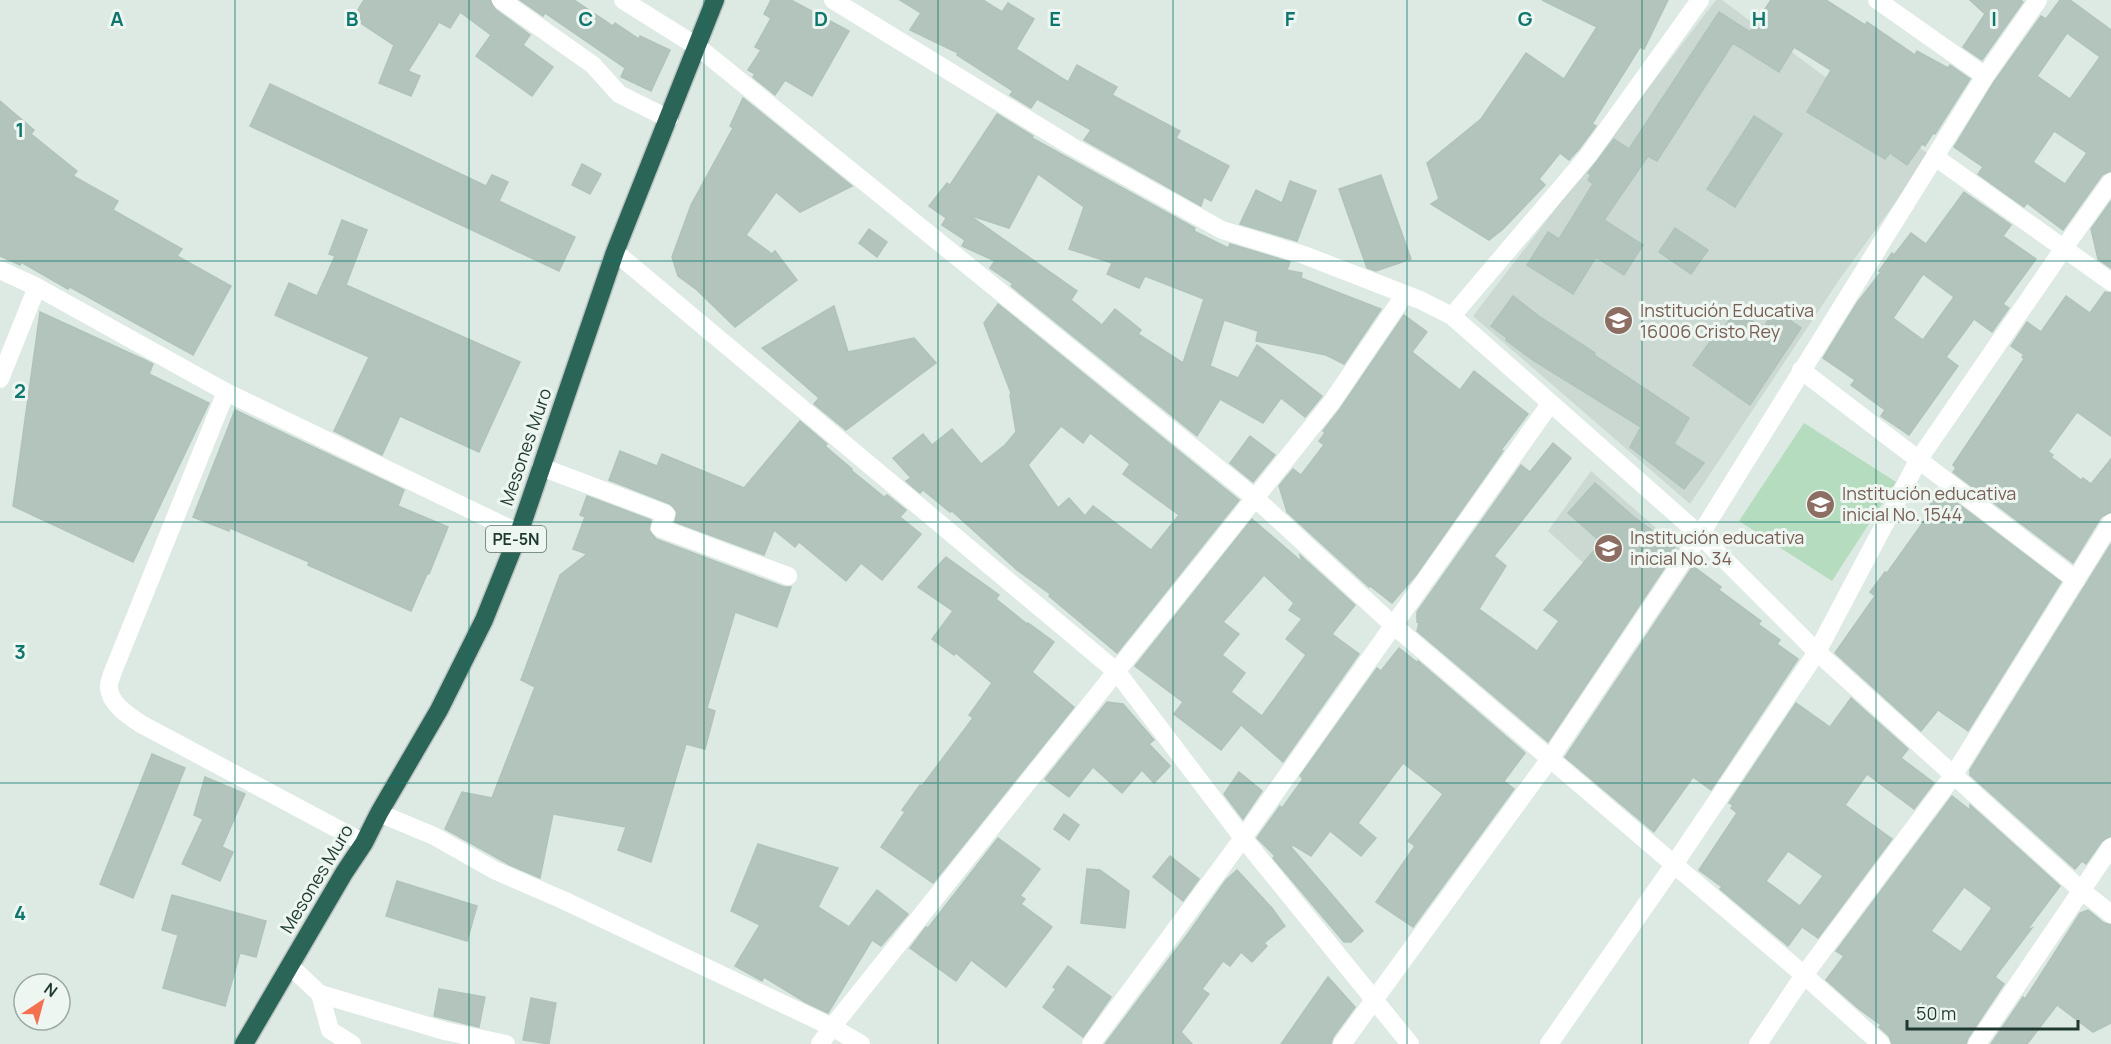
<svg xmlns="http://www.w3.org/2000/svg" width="2111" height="1044" font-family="Manrope,sans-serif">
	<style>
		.built { fill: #cbd9d2 }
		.green { fill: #b5dcbe }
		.building { fill: #b3c4bc; stroke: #b0c3ba; stroke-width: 1.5; fill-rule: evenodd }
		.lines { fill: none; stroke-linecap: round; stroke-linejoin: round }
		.highway-casing { stroke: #bcc4c1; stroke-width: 21 }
		.minor { stroke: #fff; stroke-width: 18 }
		.highway { stroke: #2a6557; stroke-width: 18 }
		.grid { fill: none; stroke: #0f766e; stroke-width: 1.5; stroke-opacity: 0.55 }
		.labels { text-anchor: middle; stroke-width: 6; stroke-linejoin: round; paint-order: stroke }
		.shield { fill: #edf6f1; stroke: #5d726b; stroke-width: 1.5 }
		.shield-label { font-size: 16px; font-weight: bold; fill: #1f3931 }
		.education-label { font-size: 18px; fill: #785e54; stroke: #edf6f1; text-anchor: start }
		.street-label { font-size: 18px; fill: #1f3931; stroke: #edf6f1 }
		.grid-label { font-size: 20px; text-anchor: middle; font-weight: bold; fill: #0f766e; stroke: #edf6f1; stroke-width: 6; stroke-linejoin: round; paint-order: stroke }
	</style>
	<rect width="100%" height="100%" fill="#ddeae3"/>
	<g class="built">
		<polygon points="1716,0 1722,0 1930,155 1839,280 1690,504 1473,316"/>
		<polygon points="1591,471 1680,549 1634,609 1548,531"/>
	</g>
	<polygon class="green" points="1804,423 1896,482 1832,581 1739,521"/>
	<g class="building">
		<polygon points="364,0 490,0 495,9 530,35 523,45 553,67 532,96 476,56 491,35 460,12 450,28 439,22 408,71 420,76 411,96 379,83 394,45 353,18"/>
		<polygon points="520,0 574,0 613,26 615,23 639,39 640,36 670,50 651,91 621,77 625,68 545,13 543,16"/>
		<polygon points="771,0 791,0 849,31 812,96 785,80 775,95 753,77 755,74 748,70 761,50 755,47 771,18 764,14"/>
		<polygon points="900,0 983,0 1002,12 1008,3 1034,19 1016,49 1068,82 1077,65 1117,87 1112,95 1180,131 1176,138 1229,166 1211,201 1204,197 1201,206 1084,140 1091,130 1037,99 1031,108 1010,95 1013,91 957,55 958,53 910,30 921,13"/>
		<polygon points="1542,0 1668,0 1644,49 1640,47 1592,124 1596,126 1579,149 1569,160 1560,153 1539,179 1545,185 1503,229 1489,240 1431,204 1439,199 1427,163 1481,119 1526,53 1564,79 1597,27"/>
		<polygon points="1771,0 1826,0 1865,25 1867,22 1915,55 1917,51 1948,68 1950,65 1970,79 1935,134 1933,133 1925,146 1922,144 1907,165 1890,153 1885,159 1807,112 1831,70 1794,47 1779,72 1733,43 1657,161 1648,156 1604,220 1643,245 1624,275 1596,257 1573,294 1527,265 1548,232 1559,239 1593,184 1588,180 1591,175 1588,173 1614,139 1629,149 1719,12 1750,32"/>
		<polygon points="1970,0 2020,0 2023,2 1982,60 1963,47 1985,14"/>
		<path d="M2060 0H2070L2111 30V171L2102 175 2063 230 2027 203 2024 207 1978 174 1983 167 1954 147 1994 82 2041 16 2046 19ZM2067 33 2100 57 2070 99 2037 76ZM2054 131 2087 153 2065 184 2033 162Z"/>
		<polygon points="270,84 486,186 492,175 508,182 499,201 575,237 559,271 250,126"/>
		<polygon points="743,98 852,186 800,212 776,192 746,235 772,254 775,251 797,280 735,327 697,290 678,276 672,257 691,205 733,128 730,126"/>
		<polygon points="0,101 34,130 31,134 77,171 73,176 118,201 113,210 182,249 177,256 231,286 193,355 70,287 68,289 21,262 20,265 0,256"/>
		<path d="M997 114 1033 136 1032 138 1195 228 1194 231 1228 248 1230 244 1290 262 1287 270 1302 273 1301 278 1381 309 1344 364 1326 355 1256 341 1258 331 1224 320 1210 366 1238 378 1257 345 1322 396 1305 417 1281 398 1263 423 1220 399 1197 436 1011 286 1013 284 990 268 995 261 962 246 965 240 942 225 946 218 929 206 947 183 950 185ZM1038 174 1084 207 1069 249 1112 263 1107 274 1139 288 1145 276 1204 299 1183 363 1138 334 1141 330 1115 309 1102 325 1071 300 1077 291 969 215 1009 228Z"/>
		<polygon points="1754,116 1782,134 1735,207 1707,189"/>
		<polygon points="582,164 601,174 590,194 572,185"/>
		<polygon points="1381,175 1411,259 1376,271 1367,268 1339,189"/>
		<polygon points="1290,181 1316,191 1297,241 1240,224 1256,190 1282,203"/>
		<path d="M1964 192 2011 225 2003 236 2036 259 2003 304 2009 308 1992 332 1974 319 1946 357 1958 366 1909 435 1881 416 1885 410 1851 385 1855 380 1823 358 1857 303 1881 272 1879 271 1892 253 1894 255 1911 233 1926 244ZM1923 274 1954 297 1923 340 1893 318Z"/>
		<polygon points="2111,201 2111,268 2098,259 2091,229"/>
		<polygon points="342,220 367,230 346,285 520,362 479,452 400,416 382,455 334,431 369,357 275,315 289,283 317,296 335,256 329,254"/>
		<polygon points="1675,228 1708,250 1691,274 1659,252"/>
		<polygon points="869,229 887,242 877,257 859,243"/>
		<polygon points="2105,292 2111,293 2111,436 2077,412 2048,452 2053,455 2051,457 2081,480 2083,478 2091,484 2111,459 2111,512 2101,517 2073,563 1953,472 1956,468 1953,465 2024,359 2022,357 2024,355 2011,346 2027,322 2041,332 2066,296 2090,313"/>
		<polygon points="1513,296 1540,317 1595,353 1594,355 1689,418 1674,444 1704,463 1684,489 1630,447 1641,427 1534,361 1506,340 1507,338 1491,326"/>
		<path d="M998 304 1239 500 1117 653 1049 596 1050 594 1017 570 952 511 950 512 923 490 920 493 906 481 911 478 893 458 923 434 932 445 952 429 981 464 1005 445 1016 432 1010 395 1011 393 984 323ZM1061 426 1083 443 1090 433 1130 464 1123 474 1179 515 1151 550 1093 506 1085 516 1069 498 1058 508 1028 465Z"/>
		<polygon points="834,306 848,352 914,338 936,363 846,430 814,404 819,398 762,348"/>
		<polygon points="1736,310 1763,328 1775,310 1801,328 1750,405 1693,365 1712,339 1715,341"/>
		<polygon points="40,312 147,361 153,364 149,374 209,403 133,562 13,506"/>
		<polygon points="1404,315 1427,332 1412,352 1460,390 1474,371 1528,414 1501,450 1503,451 1416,575 1392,603 1370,586 1369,587 1287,512 1279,486 1293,469 1301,475 1324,445 1319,441 1325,433 1323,431 1340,409"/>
		<polygon points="235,410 404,490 398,506 448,527 429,574 427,574 411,611 308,565 309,562 230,528 229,531 193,517"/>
		<polygon points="800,421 827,444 825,446 852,469 851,470 884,497 887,495 906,510 900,517 921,534 882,580 861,563 846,581 799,542 795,547 774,530 764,555 675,522 677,512 670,504 609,480 620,451 657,466 662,454 744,488"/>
		<polygon points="1250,436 1275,455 1253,482 1230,463"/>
		<polygon points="1553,443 1571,458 1494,556 1506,566 1479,609 1537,651 1559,621 1544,610 1601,542 1568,513 1595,483 1634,517 1675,547 1673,550 1675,552 1548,742 1417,631 1419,623 1417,622 1417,612 1521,465 1530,472"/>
		<polygon points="1940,490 2061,582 1968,731 1938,710 1921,731 1835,653 1875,596 1870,592 1885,572 1887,573 1934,507 1930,504"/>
		<polygon points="587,496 651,520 649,530 656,539 784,587 791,587 777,627 735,612 707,708 715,711 705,749 686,744 651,862 618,850 626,827 553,814 540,878 510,865 445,829 462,792 492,798 535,687 521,680 560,575 587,554 573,549 585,517 580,515"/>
		<path d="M1252 519 1302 562 1300 555 1355 605 1332 634 1359 654 1283 762 1241 725 1221 750 1174 714 1183 702 1135 666ZM1264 575 1294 603 1289 610 1302 619 1286 639 1306 655 1262 716 1231 692 1245 673 1222 655 1239 634 1223 622Z"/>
		<polygon points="2111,544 2111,836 2102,841 2086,864 2082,861 2075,869 1970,775 1970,770"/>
		<polygon points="946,557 999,595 996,599 1027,624 1028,623 1054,642 1032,672 1074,707 933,883 881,847 905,812 902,810 920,785 922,786 973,718 969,715 992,683 956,653 954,655 932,639 953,611 918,587"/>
		<polygon points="1693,566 1721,587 1719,590 1761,621 1758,624 1780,640 1777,644 1798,659 1711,790 1693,777 1654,832 1565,757"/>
		<polygon points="1399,648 1418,663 1418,661 1525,753 1504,781 1514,789 1413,927 1376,902 1415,846 1408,841 1443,794 1403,763 1358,823 1376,838 1361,856 1330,831 1311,856 1293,845 1291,847 1363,931 1351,942 1344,942 1273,858 1275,856 1257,838 1280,806 1282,808 1303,779 1300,776 1377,668 1381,671"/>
		<path d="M1851 698 1908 749 1901 758 1934 783 1914 809 1867 774 1845 805 1892 839 1818 938 1802 927 1788 946 1720 889 1722 887 1699 870 1737 813 1731 808 1733 805 1729 803 1796 703 1830 727ZM1788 851 1823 876 1800 906 1766 881Z"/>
		<polygon points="1107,702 1123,704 1154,740 1149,744 1170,766 1154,783 1142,770 1122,793 1093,767 1069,797 1045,779"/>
		<polygon points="152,754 185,768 133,898 100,884"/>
		<polygon points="1239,772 1262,791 1243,819 1224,794"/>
		<polygon points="205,777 245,794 222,847 233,852 220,881 182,864 203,819 194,815"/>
		<path d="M1952 796 1970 810V805L2060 886 2027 930 2032 928 1995 977 2004 984 1968 1038 1966 1044H1892L1889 1036 1879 1027 1881 1025 1859 1009 1826 980 1844 956 1836 951ZM1964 887 1992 908 1961 952 1931 931Z"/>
		<polygon points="1064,814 1079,825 1069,840 1054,829"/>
		<polygon points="998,838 1040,869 1020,896 1025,899 1021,904 1052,927 1006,987 971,960 956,981 910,948 926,927 928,928"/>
		<polygon points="758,844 838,868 818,907 849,927 877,890 908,914 881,946 872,940 828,1013 805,1002 764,977 762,981 735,966 760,925 731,911"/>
		<polygon points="1170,856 1199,879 1183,901 1153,877"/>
		<polygon points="1087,869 1100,870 1129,891 1125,928 1081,923"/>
		<polygon points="1237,870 1272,908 1285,926 1264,943 1267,946 1252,962 1241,952 1230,966 1223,961 1202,989 1209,994 1181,1032 1192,1044 1105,1044 1187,935 1226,880"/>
		<polygon points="397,881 477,906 467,941 386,916"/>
		<polygon points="172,895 266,921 256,957 240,953 225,1006 163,988 178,935 162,930"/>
		<polygon points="2088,910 2104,923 2111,925 2111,1023 2093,1032 2057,1005 2027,1044 1991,1044 2023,997 2025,999 2080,913"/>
		<polygon points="1068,966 1111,997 1083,1037 1043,1007 1056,989 1053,987"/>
		<polygon points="1328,977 1355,1007 1333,1037 1331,1044 1281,1044"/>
		<polygon points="439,989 485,997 479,1027 434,1016"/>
		<polygon points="531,998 556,1003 549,1044 523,1040"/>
	</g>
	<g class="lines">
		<defs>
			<polyline id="highway" points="244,1044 344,873 364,843 379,813 439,710 484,620 519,533 615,252 715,0"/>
		</defs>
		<use href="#highway" class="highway-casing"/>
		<g class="minor">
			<polyline points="501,0 593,65 619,94 669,119"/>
			<polyline points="623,0 698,47 1255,498 1393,625 1804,975 1881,1044"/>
			<polyline points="833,0 1071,146 1222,230 1304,255 1420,300 1452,316 1700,535 1817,652 2081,890 2111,914"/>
			<polyline points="1877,0 1985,76"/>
			<polyline points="1935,157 2111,282"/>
			<polyline points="615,252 1117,672 1243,838 1410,1044"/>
			<polyline points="0,270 37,287 226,392 519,533"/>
			<polyline points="1452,316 1588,156 1700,0"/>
			<polyline points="1801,370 2076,580"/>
			<polyline points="0,379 37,287"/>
			<path d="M226 392 112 674C111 678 108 684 109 688 110 704 129 716 141 724L364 843"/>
			<polyline points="541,467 666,514 660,528 788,576"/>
			<polyline points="379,813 434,836 494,870 563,900 832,1027 861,1044"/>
			<polyline points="290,966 320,994 330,1030 352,1044"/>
			<polyline points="320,994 445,1031 506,1044"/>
			<polyline points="820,1044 832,1027 1331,403 1405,294"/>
			<polyline points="1091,1044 1243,838 1550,404"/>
			<polyline points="1342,1044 1549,760 1700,535 1985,76 2038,0"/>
			<polyline points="1549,1044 1673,866 1817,652 1919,459 2064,248 2111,182"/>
			<polyline points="1758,1044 1804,975 1953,776 2111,523"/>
			<polyline points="1977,1044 2111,847"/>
		</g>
		<use href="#highway" class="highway"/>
	</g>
	<path class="grid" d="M235 0V1044M469 0V1044M704 0V1044M938 0V1044M1173 0V1044M1407 0V1044M1642 0V1044M1876 0V1044M0 261H2111M0 522H2111M0 783H2111"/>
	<defs>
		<symbol id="school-disc" viewBox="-11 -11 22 22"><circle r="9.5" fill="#8d6e63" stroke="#edf6f1"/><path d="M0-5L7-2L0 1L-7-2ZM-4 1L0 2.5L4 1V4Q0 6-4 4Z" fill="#fff"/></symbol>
	</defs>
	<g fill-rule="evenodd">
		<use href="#school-disc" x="1602" y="304" width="33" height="33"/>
		<use href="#school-disc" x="1804" y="488" width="33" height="33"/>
		<use href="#school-disc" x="1592" y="532" width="33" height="33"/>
	</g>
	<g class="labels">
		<rect class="shield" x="486" y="526" width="60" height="26" rx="4.5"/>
		<g class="shield-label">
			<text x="516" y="545">PE-5N</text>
		</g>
		<g class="education-label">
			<text x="1640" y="317">Institución Educativa<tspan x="1640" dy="21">16006 Cristo Rey</tspan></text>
			<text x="1842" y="500">Institución educativa<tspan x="1842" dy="21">inicial No. 1544</tspan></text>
			<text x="1630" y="544">Institución educativa<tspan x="1630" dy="21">inicial No. 34</tspan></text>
		</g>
		<g class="street-label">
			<text transform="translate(526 447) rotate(-71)" y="6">Mesones Muro</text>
			<text transform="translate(317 879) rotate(-59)" y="6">Mesones Muro</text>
		</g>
	</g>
	<g class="grid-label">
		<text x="117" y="26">A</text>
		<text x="352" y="26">B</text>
		<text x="586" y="26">C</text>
		<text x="821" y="26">D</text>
		<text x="1055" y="26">E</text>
		<text x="1290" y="26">F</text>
		<text x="1525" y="26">G</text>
		<text x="1759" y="26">H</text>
		<text x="1994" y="26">I</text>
		<text x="20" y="137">1</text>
		<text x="20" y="398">2</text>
		<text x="20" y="659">3</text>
		<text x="20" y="920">4</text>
	</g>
	<g transform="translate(42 1002) rotate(36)"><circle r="28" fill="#edf6f1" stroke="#9baaa4" stroke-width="1.5"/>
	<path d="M0-4.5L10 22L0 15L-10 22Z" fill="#f47150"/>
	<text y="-9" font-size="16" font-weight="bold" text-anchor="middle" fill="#1f3931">N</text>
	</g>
	<path d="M1907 1020v9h171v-9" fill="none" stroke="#1f3931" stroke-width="3"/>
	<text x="1916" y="1020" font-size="18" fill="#1f3931" stroke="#edf6f1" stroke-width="4.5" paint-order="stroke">50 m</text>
</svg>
